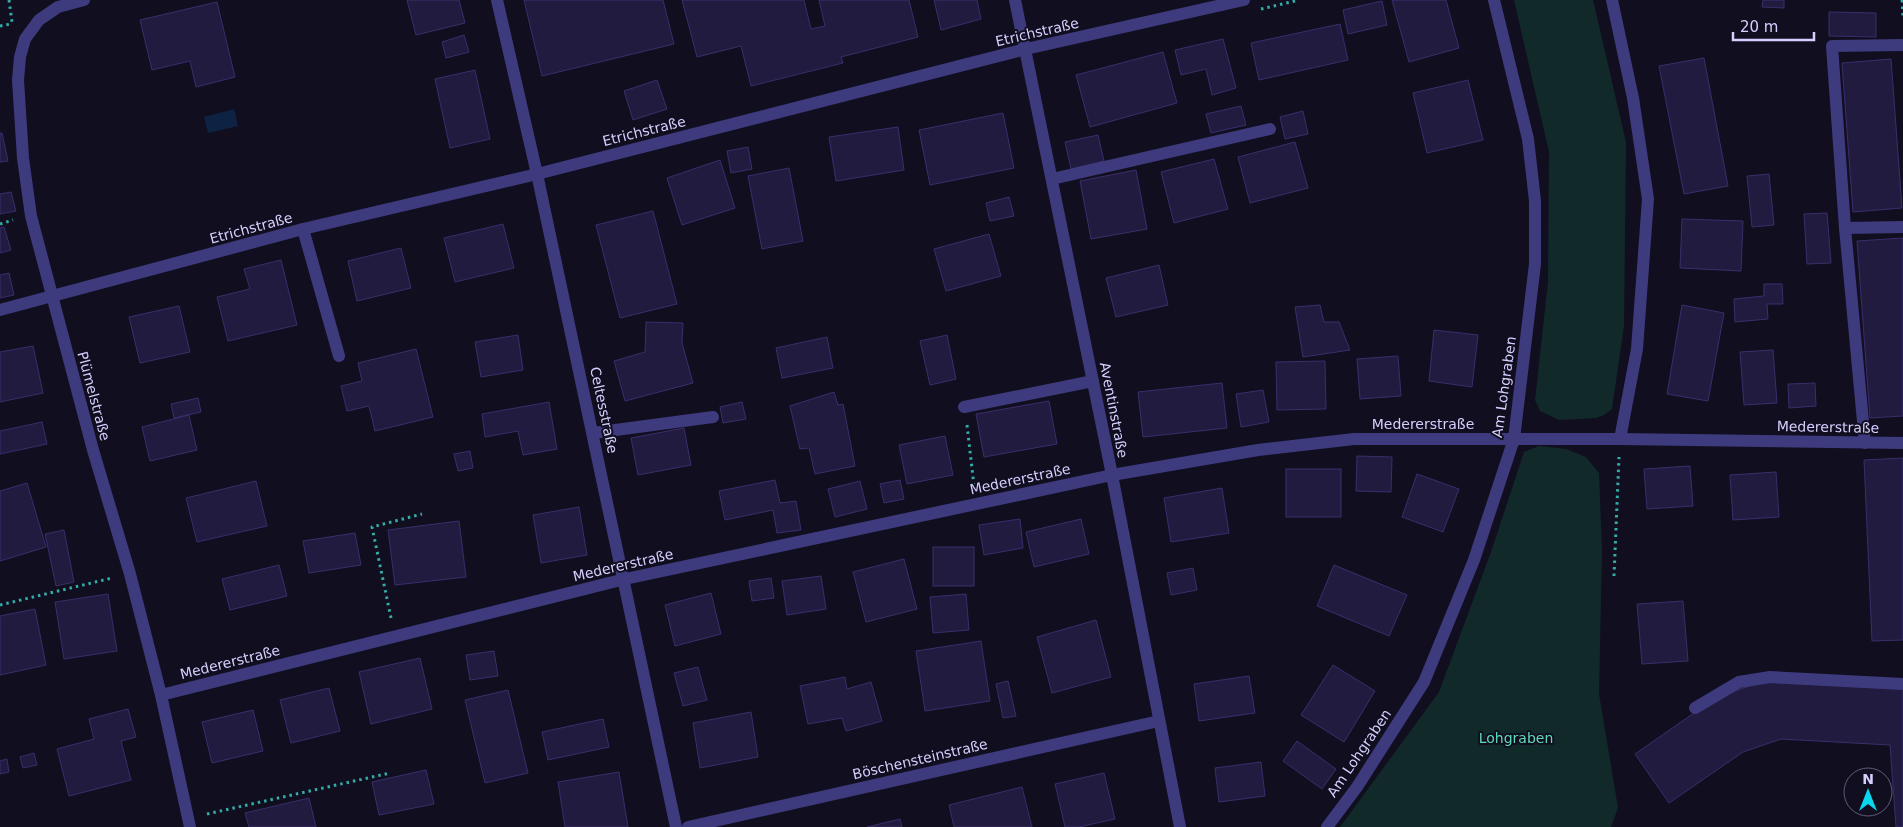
<svg xmlns="http://www.w3.org/2000/svg" width="1903" height="827" font-family="'DejaVu Sans',sans-serif">
	<style>
		.green { fill: #112a29 }
		.water { fill: #0e2344 }
		.building { fill: #221b40; stroke: #3a2e6b }
		.lines { fill: none; stroke-linecap: round; stroke-linejoin: round }
		.path { stroke: #33ada6; stroke-width: 3; stroke-dasharray: 2.5 4; stroke-linecap: butt }
		.minor { stroke: #3d3b7d; stroke-width: 12 }
		.labels { text-anchor: middle; stroke-width: 4; stroke-linejoin: round; paint-order: stroke }
		.street-label { font-size: 14px; fill: #d4cffd; stroke: #110e20 }
		.park-label { font-size: 14px; fill: #5fdabb; stroke: #110e20 }
	</style>
	<rect width="100%" height="100%" fill="#110e20"/>
	<g class="green">
		<polygon points="1514,0 1593,0 1626,142 1624,326 1612,409 1604,415 1596,418 1559,420 1540,411 1535,400 1548,282 1549,152"/>
		<polygon points="1539,446 1566,449 1586,457 1599,473 1602,550 1599,694 1618,808 1611,827 1340,827 1439,692 1491,552 1524,452"/>
	</g>
	<polygon class="water" points="234,109 238,126 208,133 204,117"/>
	<g class="building">
		<polygon points="407,0 459,0 465,23 416,35"/>
		<polygon points="524,0 663,0 674,44 542,76"/>
		<polygon points="682,0 804,0 811,29 825,26 819,0 909,0 918,37 841,57 843,63 751,86 741,46 697,57"/>
		<polygon points="934,0 977,0 981,19 941,30"/>
		<polygon points="1392,0 1446,0 1459,48 1409,62"/>
		<polygon points="1763,0 1784,0 1784,8 1762,7"/>
		<polygon points="1382,1 1387,25 1348,34 1343,10"/>
		<polygon points="217,2 235,77 196,87 190,61 152,70 140,20"/>
		<polygon points="1829,12 1876,13 1876,37 1829,36"/>
		<polygon points="1340,24 1348,60 1259,80 1251,43"/>
		<polygon points="464,35 469,52 446,58 442,42"/>
		<polygon points="1223,39 1236,88 1212,95 1206,69 1181,75 1175,50"/>
		<polygon points="1163,52 1177,103 1090,127 1076,75"/>
		<polygon points="1704,58 1728,186 1684,194 1659,66"/>
		<polygon points="1891,59 1902,208 1853,212 1842,63"/>
		<polygon points="475,70 490,139 450,148 435,79"/>
		<polygon points="657,80 667,109 633,120 624,91"/>
		<polygon points="1468,80 1483,140 1427,153 1413,93"/>
		<polygon points="1241,106 1246,125 1211,133 1206,114"/>
		<polygon points="1303,111 1308,134 1285,139 1280,117"/>
		<polygon points="1003,113 1014,168 930,185 919,130"/>
		<polygon points="898,127 904,170 836,181 829,137"/>
		<polygon points="0,133 2,133 8,161 0,162"/>
		<polygon points="1098,135 1104,161 1071,169 1065,142"/>
		<polygon points="1295,142 1308,188 1250,203 1238,157"/>
		<polygon points="748,147 752,169 731,173 727,151"/>
		<polygon points="1214,159 1228,209 1174,223 1161,172"/>
		<polygon points="720,160 735,208 682,225 667,178"/>
		<polygon points="789,168 803,241 762,249 748,176"/>
		<polygon points="1136,170 1147,229 1091,239 1080,181"/>
		<polygon points="1769,174 1774,225 1752,227 1747,176"/>
		<polygon points="11,192 16,211 0,214 0,194"/>
		<polygon points="1009,197 1014,216 990,221 986,203"/>
		<polygon points="653,211 677,304 620,318 596,225"/>
		<polygon points="1827,213 1831,263 1807,264 1804,214"/>
		<polygon points="1682,219 1743,221 1741,271 1680,268"/>
		<polygon points="503,224 514,268 455,282 444,238"/>
		<polygon points="4,227 11,250 0,253 0,228"/>
		<polygon points="989,234 1001,276 946,291 934,249"/>
		<polygon points="1903,238 1903,416 1870,418 1857,241"/>
		<polygon points="401,248 411,288 357,301 348,261"/>
		<polygon points="281,260 297,325 228,341 217,297 250,289 244,269"/>
		<polygon points="1159,265 1168,305 1116,317 1106,278"/>
		<polygon points="9,273 14,295 0,298 0,275"/>
		<polygon points="1764,284 1782,284 1783,304 1767,304 1768,319 1735,322 1734,299 1764,296"/>
		<polygon points="1320,305 1324,322 1339,322 1350,350 1303,357 1295,307"/>
		<polygon points="1682,305 1724,313 1708,401 1667,394"/>
		<polygon points="179,306 190,352 140,363 129,317"/>
		<polygon points="646,322 683,323 682,343 693,383 625,401 614,361 645,352"/>
		<polygon points="1434,330 1478,335 1472,387 1429,381"/>
		<polygon points="518,335 523,370 481,377 475,342"/>
		<polygon points="947,335 956,379 930,385 920,341"/>
		<polygon points="827,337 833,368 782,378 776,348"/>
		<polygon points="33,346 43,393 0,402 0,352"/>
		<polygon points="416,349 433,417 375,431 369,406 347,411 341,386 362,381 358,363"/>
		<polygon points="1773,350 1777,403 1744,405 1740,352"/>
		<polygon points="1398,356 1401,396 1360,399 1357,359"/>
		<polygon points="1325,361 1326,409 1277,410 1276,362"/>
		<polygon points="1222,383 1227,428 1143,437 1138,392"/>
		<polygon points="1815,383 1816,406 1789,408 1788,384"/>
		<polygon points="1263,390 1269,422 1241,427 1236,394"/>
		<polygon points="834,392 838,405 843,404 855,466 815,474 809,448 800,449 790,406"/>
		<polygon points="198,398 201,412 174,418 171,404"/>
		<polygon points="1049,401 1057,444 984,457 976,414"/>
		<polygon points="549,402 557,449 523,455 518,431 485,437 482,414"/>
		<polygon points="742,402 746,419 723,423 720,407"/>
		<polygon points="189,415 197,450 150,461 142,427"/>
		<polygon points="42,422 47,444 0,454 0,431"/>
		<polygon points="684,428 691,465 638,475 631,438"/>
		<polygon points="945,436 953,475 907,484 899,445"/>
		<polygon points="470,451 473,468 458,471 454,454"/>
		<polygon points="1357,456 1392,457 1391,492 1356,491"/>
		<polygon points="1903,458 1903,640 1872,641 1864,460"/>
		<polygon points="1690,466 1693,506 1647,509 1644,469"/>
		<rect x="1286" y="469" width="55" height="48"/>
		<polygon points="1776,472 1779,517 1733,520 1730,475"/>
		<polygon points="1417,474 1459,489 1443,532 1402,517"/>
		<polygon points="775,480 780,503 796,501 801,530 777,533 773,510 725,520 719,491"/>
		<polygon points="900,480 904,499 884,503 880,484"/>
		<polygon points="256,481 267,526 197,542 186,498"/>
		<polygon points="860,481 867,509 835,517 828,489"/>
		<polygon points="27,483 46,547 0,561 0,491"/>
		<polygon points="1222,488 1229,533 1171,542 1164,498"/>
		<polygon points="579,507 587,555 541,563 533,515"/>
		<polygon points="1020,519 1023,548 984,555 979,525"/>
		<polygon points="1081,519 1089,554 1034,567 1026,532"/>
		<polygon points="459,521 466,577 395,585 388,530"/>
		<polygon points="64,530 74,582 56,586 45,534"/>
		<polygon points="355,533 361,565 309,573 303,541"/>
		<rect x="933" y="547" width="41" height="39"/>
		<polygon points="904,559 917,609 866,622 853,572"/>
		<polygon points="279,565 287,596 230,610 222,579"/>
		<polygon points="1334,565 1407,595 1389,636 1317,606"/>
		<polygon points="1193,568 1197,590 1171,595 1167,573"/>
		<polygon points="821,576 826,609 787,615 782,581"/>
		<polygon points="771,578 774,598 752,601 749,581"/>
		<polygon points="711,593 721,634 675,646 665,605"/>
		<polygon points="108,594 117,651 64,659 55,602"/>
		<polygon points="966,594 969,630 933,633 930,597"/>
		<polygon points="1683,601 1688,661 1642,664 1637,604"/>
		<polygon points="35,609 46,665 0,675 0,616"/>
		<polygon points="1096,620 1111,677 1052,693 1037,637"/>
		<polygon points="981,641 990,701 925,711 916,651"/>
		<polygon points="494,651 498,676 470,680 466,655"/>
		<polygon points="420,658 432,709 371,724 359,672"/>
		<polygon points="1333,665 1375,691 1344,742 1301,715"/>
		<polygon points="698,667 707,700 683,706 674,673"/>
		<polygon points="1249,676 1255,713 1199,721 1194,684"/>
		<polygon points="845,677 847,689 871,682 882,721 846,731 842,718 808,724 800,686"/>
		<polygon points="1008,681 1016,716 1003,718 996,684"/>
		<polygon points="1761,682 1903,689 1903,827 1896,827 1890,745 1781,739 1743,752 1669,803 1635,754 1717,697"/>
		<polygon points="329,688 340,731 291,743 280,700"/>
		<polygon points="508,690 528,773 485,783 465,700"/>
		<polygon points="128,709 136,737 121,741 131,780 69,796 57,749 94,739 89,719"/>
		<polygon points="253,710 263,751 212,763 202,722"/>
		<polygon points="751,712 758,757 700,768 693,723"/>
		<polygon points="603,719 609,747 548,760 542,732"/>
		<polygon points="1297,741 1336,769 1322,789 1283,761"/>
		<polygon points="34,753 37,765 23,768 20,757"/>
		<polygon points="7,759 9,772 0,774 0,761"/>
		<polygon points="1261,762 1265,796 1219,802 1215,768"/>
		<polygon points="426,770 434,804 379,815 372,782"/>
		<polygon points="619,772 628,827 565,827 558,782"/>
		<polygon points="1104,773 1115,819 1079,827 1065,827 1055,784"/>
		<polygon points="1022,787 1032,827 954,827 949,805"/>
		<polygon points="309,798 316,827 249,827 245,813"/>
		<polygon points="900,819 902,827 867,827"/>
	</g>
	<g class="lines">
		<g class="path">
			<polyline points="9,0 12,22"/>
			<polyline points="1902,0 1903,17"/>
			<polyline points="1261,9 1299,0"/>
			<polyline points="0,26 11,24"/>
			<polyline points="0,224 13,220"/>
			<polyline points="967,425 974,486"/>
			<polyline points="1614,576 1619,457"/>
			<polyline points="0,605 112,578"/>
			<polyline points="391,618 372,527 422,514"/>
			<polyline points="207,814 390,773"/>
		</g>
		<g class="minor">
			<polyline points="84,0 58,7 39,20 25,39 20,57 18,80 23,158 31,216 93,450 130,574 161,695 190,827"/>
			<polyline points="497,0 537,174 676,827"/>
			<polyline points="1015,0 1112,475 1180,827"/>
			<polyline points="1612,0 1633,98 1648,199 1637,349 1620,439"/>
			<polyline points="1903,45 1832,46 1845,228 1903,227"/>
			<polyline points="1052,179 1270,129"/>
			<polyline points="1845,228 1865,443"/>
			<polyline points="303,229 339,356"/>
			<polyline points="0,310 303,229 537,174 1026,49 1244,0"/>
			<polyline points="964,407 1093,381"/>
			<polyline points="593,433 713,417"/>
			<polyline points="161,695 625,579 1112,475 1258,450 1354,439 1620,439 1903,443"/>
			<polyline points="1695,708 1739,682 1770,677 1903,684"/>
			<polyline points="688,827 1159,721"/>
			<polyline points="1327,827 1357,787 1424,682 1474,560 1514,439 1535,264 1535,201 1528,139 1494,0"/>
		</g>
	</g>
	<g class="labels">
		<g class="street-label">
			<text transform="translate(1037 32) rotate(-13)" y="5">Etrichstraße</text>
			<text transform="translate(644 131) rotate(-14)" y="5">Etrichstraße</text>
			<text transform="translate(251 228) rotate(-15)" y="5">Etrichstraße</text>
			<text transform="translate(1504 387) rotate(-82)" y="5">Am Lohgraben</text>
			<text transform="translate(94 396) rotate(75)" y="5">Plümelstraße</text>
			<text transform="translate(604 410) rotate(78)" y="5">Celtesstraße</text>
			<text transform="translate(1114 410) rotate(79)" y="5">Aventinstraße</text>
			<text x="1423" y="429">Medererstraße</text>
			<text transform="translate(1828 427) rotate(1)" y="5">Medererstraße</text>
			<text transform="translate(1020 479) rotate(-12)" y="5">Medererstraße</text>
			<text transform="translate(623 565) rotate(-13)" y="5">Medererstraße</text>
			<text transform="translate(230 662) rotate(-14)" y="5">Medererstraße</text>
			<text transform="translate(1359 753) rotate(-56)" y="5">Am Lohgraben</text>
			<text transform="translate(920 759) rotate(-13)" y="5">Böschensteinstraße</text>
		</g>
		<g class="park-label">
			<text x="1516" y="743">Lohgraben</text>
		</g>
	</g>
	<g transform="translate(1868 792)"><circle r="24" fill="#110e20" stroke="#5f5b78"/>
	<path d="M0-4L9 19L0 12L-9 19Z" fill="#0ad7ee"/>
	<text y="-8" font-size="14" font-weight="bold" text-anchor="middle" fill="#d4cffd">N</text>
	</g>
	<path d="M1733 32v8h81v-8" fill="none" stroke="#d4cffd" stroke-width="2.5"/>
	<text x="1740" y="32" font-size="15" fill="#d4cffd" stroke="#110e20" stroke-width="4" paint-order="stroke">20 m</text>
</svg>
